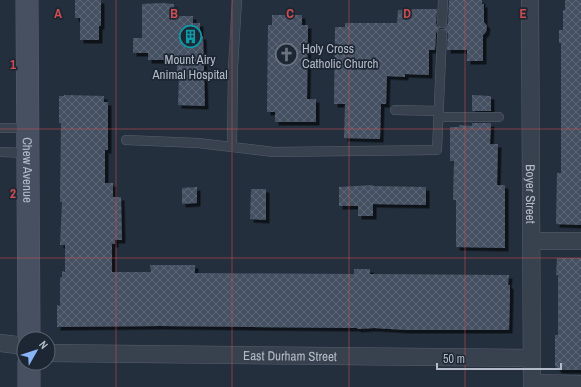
<svg xmlns="http://www.w3.org/2000/svg" width="581" height="387" font-family="'Archivo Narrow',sans-serif">
	<style>
		.building { fill: url(#building-cross-hatch); filter: url(#shadow) }
		.lines { fill: none; stroke-linecap: round; stroke-linejoin: round }
		.lane-casing { stroke: #565f6c; stroke-width: 10 }
		.street-casing { stroke: #565f6c; stroke-width: 18 }
		.secondary-casing { stroke: #565f6c; stroke-width: 23 }
		.lane { stroke: #38414e; stroke-width: 9 }
		.street { stroke: #38414e; stroke-width: 17 }
		.secondary { stroke: #465061; stroke-width: 22 }
		.grid { fill: none; stroke: #ce4d50; stroke-width: 1; stroke-opacity: 0.55 }
		.labels { text-anchor: middle; stroke-width: 3.5; stroke-linejoin: round; paint-order: stroke }
		.poi-label { font-size: 13px; fill: #b4bcc9; stroke: #1d2633; text-anchor: start }
		.street-label { font-size: 13px; fill: #b4bcc9; stroke: #1d2633 }
		.grid-label { font-size: 13px; text-anchor: middle; font-weight: bold; fill: #ce4d50; stroke: #1d2633; stroke-width: 3.5; stroke-linejoin: round; paint-order: stroke }
	</style>
	<defs>
		<pattern id="building-cross-hatch" width="8" height="8" patternUnits="userSpaceOnUse"><rect width="8" height="8" fill="#455162"/><path d="M0 0l8 8M0 8l8-8" fill="none" stroke="#5d6877"/></pattern>
		<filter id="shadow"><feDropShadow dx="3.5" dy="3.5" stdDeviation="0" flood-color="#0009"/></filter>
	</defs>
	<rect width="100%" height="100%" fill="#242f3e"/>
	<g class="building">
		<polygon points="75,0 101,0 101,26 99,26 99,40 80,40 80,18 75,18"/>
		<polygon points="449,0 482,0 482,4 484,4 484,22 487,26 486,32 483,35 483,61 467,61 467,50 447,50 448,34 447,31 444,29 448,24"/>
		<polygon points="565,0 581,0 581,225 556,224 557,173 561,173 561,43 559,43 559,30 563,30 563,10 565,10"/>
		<polygon points="161,3 174,4 174,16 193,16 193,23 200,23 200,36 203,36 205,106 178,105 179,75 177,75 177,60 148,60 148,53 133,53 133,38 142,38 142,4"/>
		<polygon points="418,9 437,9 436,23 437,26 440,28 436,33 435,50 429,50 429,75 405,74 405,77 387,76 386,104 381,104 380,139 344,138 345,104 334,104 335,27 345,27 345,23 397,23 398,10"/>
		<polygon points="272,15 302,15 302,25 308,25 307,99 316,99 316,122 275,122 275,112 267,112 268,25 272,25"/>
		<polygon points="64,95 104,96 104,102 108,102 108,150 105,150 105,183 113,183 113,197 121,197 122,240 115,240 115,244 112,244 112,272 151,272 150,265 195,265 195,273 354,274 354,269 370,269 370,274 509,275 508,285 510,285 510,295 509,330 406,330 374,328 357,329 357,328 160,326 57,327 57,305 60,306 60,278 62,277 62,271 65,272 65,245 60,245 62,202 60,202 61,123 59,123 59,96 64,96"/>
		<polygon points="472,95 491,96 491,111 472,111"/>
		<polygon points="472,123 491,123 490,144 498,144 497,185 505,185 505,248 456,247 456,200 453,200 454,161 450,161 450,127 459,127 459,125 472,126"/>
		<polygon points="373,185 373,186 426,187 426,205 373,204 373,216 358,216 358,206 339,206 339,187"/>
		<polygon points="197,187 197,203 182,204 182,188"/>
		<polygon points="251,189 266,189 266,220 250,219"/>
		<polygon points="557,258 581,258 581,370 559,370 555,366 555,335 558,335 558,275 556,275"/>
	</g>
	<g class="lines">
		<defs>
			<g id="lane">
				<polyline points="237,0 233,68 232,147 274,152 437,150 442,34"/>
				<polyline points="442,23 443,0"/>
				<polyline points="395,110 439,111"/>
				<polyline points="439,117 499,117"/>
				<polyline points="0,128 28,128"/>
				<polyline points="126,140 198,143 232,147"/>
				<polyline points="0,152 28,153"/>
			</g>
			<g id="street">
				<path id="s1" d="M530 0 532 387"/>
				<polyline points="531,241 581,241"/>
				<polyline points="0,343 17,345 24,347"/>
				<path id="s2" d="M48 353 532 358"/>
				<polyline points="532,383 581,384"/>
			</g>
			<g id="secondary">
				<path id="s3" d="M27 0 29 339"/>
				<polyline points="29,363 29,387"/>
			</g>
		</defs>
		<use href="#lane" class="lane-casing"/>
		<use href="#street" class="street-casing"/>
		<use href="#secondary" class="secondary-casing"/>
		<use href="#lane" class="lane"/>
		<use href="#street" class="street"/>
		<use href="#secondary" class="secondary"/>
	</g>
	<path class="grid" d="M116 0V387M232 0V387M349 0V387M465 0V387M0 129H581M0 258H581"/>
	<defs>
		<symbol id="building-ring" viewBox="-11 -11 22 22"><circle r="9.5" fill="#1d2633" stroke="#0f9aa8" stroke-width="1.5"/><path d="M-4-6H4V6H1V3H-1V6H-4ZM-2.5-4.3h1.7v1.8h-1.7ZM.8-4.3h1.7v1.8H.8ZM-2.5-1h1.7V.8h-1.7ZM.8-1h1.7V.8H.8Z" fill="#0f9aa8"/></symbol>
		<symbol id="church-ring" viewBox="-11 -11 22 22"><circle r="9.5" fill="#1d2633" stroke="#6b7280" stroke-width="1.5"/><path d="M-1.2-6h2.4v3.5h3.3v2.4h-3.3V6h-2.4V-.1h-3.3v-2.4h3.3Z" fill="#6b7280"/></symbol>
	</defs>
	<g fill-rule="evenodd">
		<use href="#building-ring" x="178" y="24" width="25" height="25"/>
		<use href="#church-ring" x="274" y="42" width="25" height="25"/>
	</g>
	<g class="labels">
		<g class="poi-label">
			<text x="302" y="53">Holy Cross<tspan x="302" dy="15">Catholic Church</tspan></text>
			<text x="190" y="64" text-anchor="middle">Mount Airy<tspan x="190" dy="15">Animal Hospital</tspan></text>
		</g>
		<g class="street-label">
			<text dy="5" stroke="none"><textPath href="#s3" startOffset="170">Chew Avenue</textPath></text>
			<text dy="5" stroke="none"><textPath href="#s1" startOffset="194">Boyer Street</textPath></text>
			<text dy="5" stroke="none"><textPath href="#s2" startOffset="242">East Durham Street</textPath></text>
		</g>
	</g>
	<g class="grid-label">
		<text x="58" y="18">A</text>
		<text x="174" y="18">B</text>
		<text x="290" y="18">C</text>
		<text x="407" y="18">D</text>
		<text x="523" y="18">E</text>
		<text x="13" y="69">1</text>
		<text x="13" y="198">2</text>
	</g>
	<g transform="translate(36 351) rotate(51)"><circle r="19" fill="#1d2633" stroke="#59626f"/>
	<path d="M0-3L7 15L0 10L-7 15Z" fill="#8ab4f8"/>
	<text y="-6" font-size="11" font-weight="bold" text-anchor="middle" fill="#b4bcc9">N</text>
	</g>
	<path d="M437 363v6h124v-6" fill="none" stroke="#b4bcc9" stroke-width="2"/>
	<text x="443" y="363" font-size="12" fill="#b4bcc9" stroke="#1d2633" stroke-width="3" paint-order="stroke">50 m</text>
</svg>
